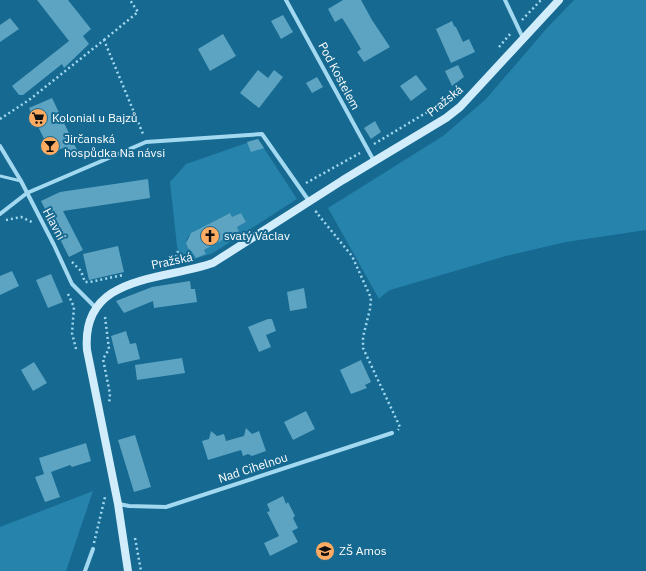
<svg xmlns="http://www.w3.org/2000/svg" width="646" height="571" font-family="'IBM Plex Sans',sans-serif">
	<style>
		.green { fill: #2583ac; fill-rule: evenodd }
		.building { fill: #5da4c3 }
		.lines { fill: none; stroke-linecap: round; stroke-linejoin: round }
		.path { stroke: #a3d9f0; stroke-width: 2.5; stroke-dasharray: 2 3; stroke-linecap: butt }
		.service { stroke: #a3d9f0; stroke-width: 3 }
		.minor { stroke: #a3d9f0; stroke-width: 4 }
		.secondary { stroke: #d1edfb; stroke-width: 8 }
		.labels { text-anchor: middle; stroke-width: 4; stroke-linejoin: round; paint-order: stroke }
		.street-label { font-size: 12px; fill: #fff; stroke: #166990 }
		.poi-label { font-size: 12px; fill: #fff; stroke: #166990; text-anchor: start }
	</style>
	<rect width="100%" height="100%" fill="#166990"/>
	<g class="green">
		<polygon points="574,0 646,0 646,230 566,242 506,256 390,290 383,295 379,299 328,208 443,136 486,99 547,28"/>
		<path d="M258 139 297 199 213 253 189 261 180 257 177 246 170 182 186 164ZM230 213 232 217 241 213 246 222 237 227 239 231 204 250 206 254 196 258C191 249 179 241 193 233V232Z"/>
		<polygon points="93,491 66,571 0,571 0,527"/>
	</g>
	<g class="building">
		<polygon points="37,0 68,0 91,29 83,36 89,44 64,68 62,64 23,95 19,95 12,86 69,41"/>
		<polygon points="343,0 361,0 372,20 390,47 364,62 357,52 361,49 346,24 342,18 335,22 328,9"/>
		<polygon points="283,15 293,32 281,39 271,21"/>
		<polygon points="10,18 19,29 0,42 0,25"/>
		<polygon points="452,21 454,26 456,27 463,42 469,39 475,52 451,63 436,29"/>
		<polygon points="223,34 236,56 210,71 198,49"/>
		<polygon points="458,65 464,77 452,86 445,71"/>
		<polygon points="258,70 268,78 274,70 283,77 259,108 240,93"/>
		<polygon points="416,75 427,89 411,101 400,86"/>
		<polygon points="317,77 323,87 312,93 306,83"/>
		<polygon points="52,98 78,152 66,158 63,148 51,153 29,108"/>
		<polygon points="375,121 381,132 371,139 364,128"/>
		<polygon points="258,139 264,148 251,152 247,142"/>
		<polygon points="148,179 150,198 63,211 83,250 69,257 41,201 60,192"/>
		<polygon points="230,213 232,217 241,213 246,222 237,227 239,231 204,250 206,254 196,258 192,252 188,248 186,243 191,233"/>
		<polygon points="118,246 124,272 89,280 83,254"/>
		<polygon points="12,271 19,286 0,295 0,276"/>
		<polygon points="51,274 63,302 48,308 36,280"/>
		<polygon points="190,281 191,289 195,289 197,302 154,308 153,301 124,313 116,301 152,287"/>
		<polygon points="304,288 307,308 290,311 287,292"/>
		<polygon points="268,319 272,319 276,331 266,335 271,347 259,352 248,327"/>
		<polygon points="126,331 130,344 136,343 140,359 118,364 111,336"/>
		<polygon points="182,358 185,373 137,380 135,365"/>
		<polygon points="361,360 371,382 365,385 367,388 351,394 340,370"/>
		<polygon points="34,362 47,383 33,391 21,370"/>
		<polygon points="306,411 315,429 293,440 284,422"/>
		<polygon points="246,428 252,434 259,431 266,451 252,456 248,454 243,456 241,450 208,460 202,441 209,439 211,431 217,436 224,434 226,441 244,436"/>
		<polygon points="135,435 151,487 134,492 118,440"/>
		<polygon points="86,443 91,461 72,467 70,465 51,472 60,497 45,502 35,477 44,474 39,458"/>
		<polygon points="283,496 286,504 288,502 295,516 293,518 298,528 292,531 298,542 270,556 264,543 279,536 267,512 270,511 267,504"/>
	</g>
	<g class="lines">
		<g class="path">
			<polyline points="522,20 541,0"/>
			<polyline points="104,40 138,12 130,0"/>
			<polyline points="499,47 511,33"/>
			<polyline points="0,119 29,100 104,40 143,134"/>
			<polyline points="374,144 454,96"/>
			<polyline points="306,183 360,153"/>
			<polyline points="317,211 316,212 352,256 371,298 370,309 363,337 363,348 400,427 398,430"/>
			<polyline points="6,220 21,217 32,222"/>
			<polyline points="72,262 81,271 85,282 90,282 123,275"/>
			<polyline points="174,262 178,251"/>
			<polyline points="68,294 74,307 72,333 76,349"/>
			<polyline points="105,317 109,349 103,359 110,394 109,404"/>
			<polyline points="135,538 141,571"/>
			<polyline points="94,543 105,497"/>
		</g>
		<polyline class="service" points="0,176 21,181"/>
		<g class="minor">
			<polyline points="286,0 374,161"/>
			<polyline points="505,0 523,38"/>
			<polyline points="0,146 21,181 54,245 72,284 96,308"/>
			<polyline points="0,214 27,193 146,142 262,134 309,201"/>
			<polyline points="119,504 129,506 166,507 392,433"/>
			<polyline points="85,571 93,549"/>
		</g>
		<path class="secondary" d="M128 571 118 504 87 350C81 274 162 281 213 263L343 180 446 118 460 107 559 0"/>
	</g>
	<defs>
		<symbol id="supermarket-disc" viewBox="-11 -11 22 22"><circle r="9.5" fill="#ffab62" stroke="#166990"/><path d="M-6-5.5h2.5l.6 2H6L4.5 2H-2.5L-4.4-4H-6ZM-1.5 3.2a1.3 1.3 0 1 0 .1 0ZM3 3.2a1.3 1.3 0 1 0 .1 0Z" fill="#111"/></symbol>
		<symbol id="bar-disc" viewBox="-11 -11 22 22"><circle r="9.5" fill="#ffab62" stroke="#166990"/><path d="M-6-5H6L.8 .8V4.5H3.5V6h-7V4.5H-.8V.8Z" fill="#111"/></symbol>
		<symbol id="church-disc" viewBox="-11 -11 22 22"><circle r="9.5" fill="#ffab62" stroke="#166990"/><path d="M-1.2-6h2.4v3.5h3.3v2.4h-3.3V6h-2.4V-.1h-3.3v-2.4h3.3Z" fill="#111"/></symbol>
		<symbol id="school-disc" viewBox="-11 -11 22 22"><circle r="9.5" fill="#ffab62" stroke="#166990"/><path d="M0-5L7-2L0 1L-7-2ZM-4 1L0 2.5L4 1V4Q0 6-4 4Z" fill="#111"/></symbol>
	</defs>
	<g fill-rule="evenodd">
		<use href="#supermarket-disc" x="27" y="107" width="22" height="22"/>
		<use href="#bar-disc" x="39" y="135" width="22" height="22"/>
		<use href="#church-disc" x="199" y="225" width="22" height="22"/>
		<use href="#school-disc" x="314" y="540" width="22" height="22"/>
	</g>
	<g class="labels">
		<g class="street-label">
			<text transform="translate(339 76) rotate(62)" y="4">Pod Kostelem</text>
			<text transform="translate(445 101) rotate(-39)" y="4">Pražská</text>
			<text transform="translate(54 224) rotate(62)" y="4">Hlavní</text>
			<text transform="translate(172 261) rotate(-12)" y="4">Pražská</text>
			<text transform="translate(253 468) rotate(-18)" y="4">Nad Cihelnou</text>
		</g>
		<g class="poi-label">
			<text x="52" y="122">Kolonial u Bajzů</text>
			<text x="64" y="143">Jirčanská<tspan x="64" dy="14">hospůdka Na návsi</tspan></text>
			<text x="224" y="240">svatý Václav</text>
			<text x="339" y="555">ZŠ Amos</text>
		</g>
	</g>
</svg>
